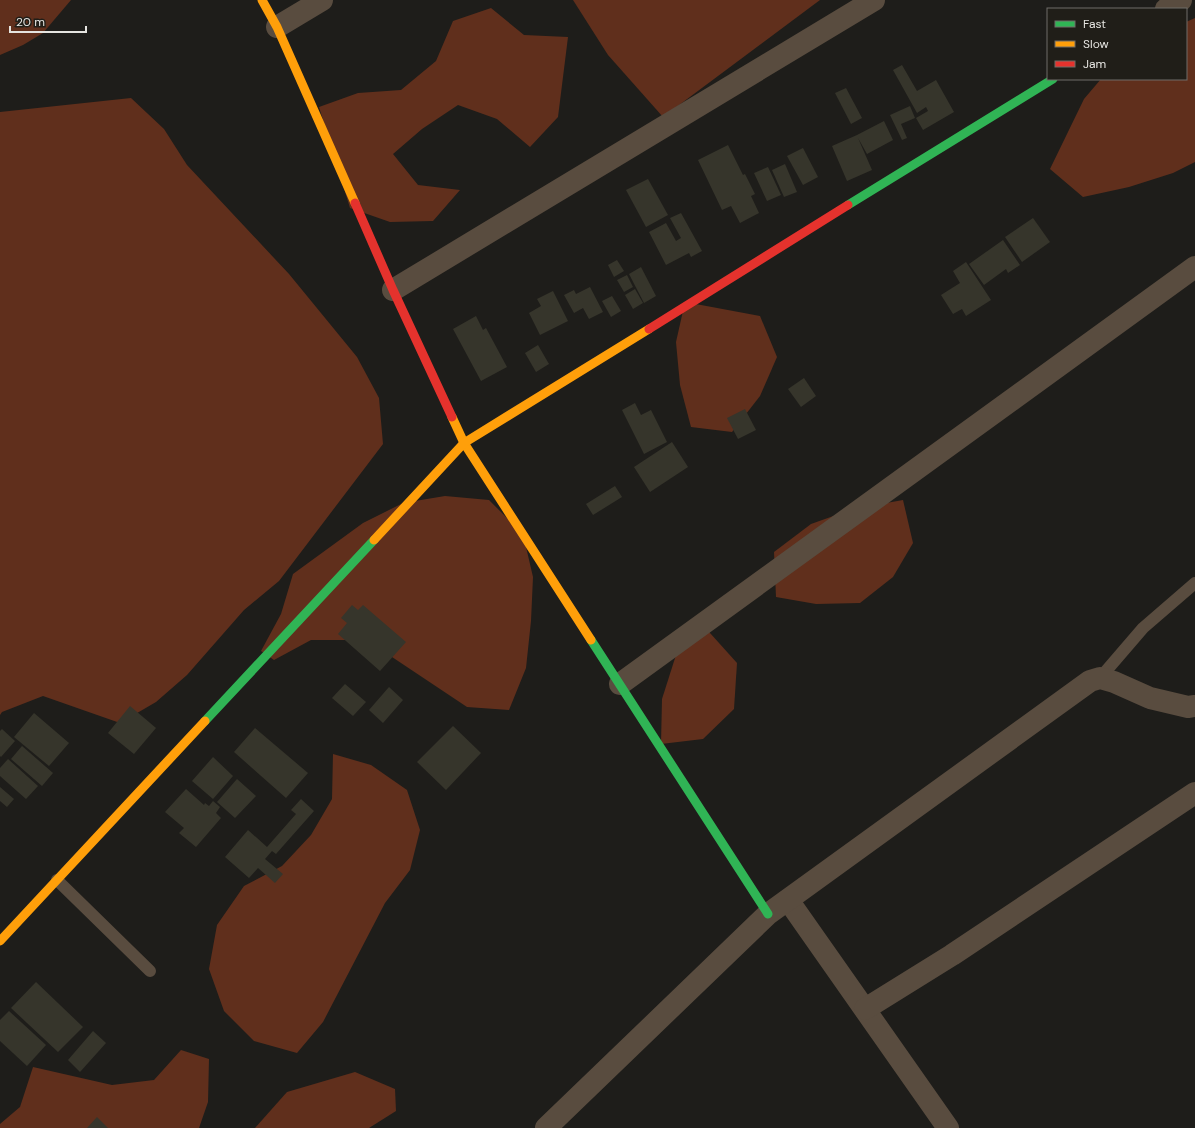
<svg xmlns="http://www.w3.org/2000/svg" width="1195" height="1128" font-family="'DM Sans',sans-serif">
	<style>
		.green { fill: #602f1c }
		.building { fill: #36352b }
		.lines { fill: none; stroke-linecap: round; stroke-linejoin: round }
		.lane { stroke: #594c3f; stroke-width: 12 }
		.street { stroke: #594c3f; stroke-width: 22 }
		.fast { stroke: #30b455; stroke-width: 9 }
		.slow { stroke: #ff9f0a; stroke-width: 9 }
		.jam { stroke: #e5322d; stroke-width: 9 }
	</style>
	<rect width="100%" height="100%" fill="#1e1d1a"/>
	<g class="green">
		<polygon points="0,0 71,0 43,33 23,45 0,55"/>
		<polygon points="573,0 820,0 663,117 608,55"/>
		<polygon points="491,8 524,35 568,37 558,117 530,147 497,119 458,105 422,129 393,154 418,185 460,190 433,221 390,222 350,208 319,107 358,93 401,90 436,61 453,21"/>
		<polygon points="1195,18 1195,162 1173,173 1129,187 1083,197 1050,169 1084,99 1101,79 1186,79 1186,22"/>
		<polygon points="131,98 164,129 187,165 289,274 357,357 379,398 383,444 279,581 244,610 187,675 156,702 120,723 43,696 2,712 0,715 0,112"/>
		<polygon points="685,302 760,316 777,357 760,396 732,432 691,427 680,385 676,342"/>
		<polygon points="445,496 489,500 523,534 533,577 531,621 526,668 509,710 467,707 392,657 353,640 311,640 274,660 261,651 281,614 293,574 363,523 403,503"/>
		<polygon points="903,500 913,543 893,577 860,603 816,604 776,597 774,552 811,524 853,509"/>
		<polygon points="701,623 737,663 734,709 703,739 661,744 662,699 676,655"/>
		<polygon points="333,754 371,765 407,790 420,830 410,870 385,903 323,1022 297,1053 254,1041 224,1011 209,969 217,925 244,886 282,866 311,835 332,799"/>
		<polygon points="181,1050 209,1059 208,1102 199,1128 0,1128 0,1124 20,1107 33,1067 112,1085 154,1080"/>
		<polygon points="355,1072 395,1089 396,1111 369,1128 255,1128 287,1092"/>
	</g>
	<g class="building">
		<polygon points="902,65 917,91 936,80 954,112 923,130 916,118 928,111 926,107 917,113 893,70"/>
		<polygon points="846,88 862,118 851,124 835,93"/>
		<polygon points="910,106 915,118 901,124 907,138 902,140 890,115"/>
		<polygon points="884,121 893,140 867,154 858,138 872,170 847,181 832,146 857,135"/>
		<polygon points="728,145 743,175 745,174 755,194 751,196 759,213 740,223 731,206 722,210 698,160"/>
		<polygon points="803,148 818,177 803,185 787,156"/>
		<polygon points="785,164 797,192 784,197 772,170"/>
		<polygon points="768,167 781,195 767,201 754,173"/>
		<polygon points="648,179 668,215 646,227 626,190"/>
		<polygon points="681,213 702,251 691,257 689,253 666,265 649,232 666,223 676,241 681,238 670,218"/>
		<polygon points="1033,218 1050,242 1022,262 1005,237"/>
		<polygon points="1003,240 1020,265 1008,273 1006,269 984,285 969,264"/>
		<polygon points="617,260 624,271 614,277 608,265"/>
		<polygon points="966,262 991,300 966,316 962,309 953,314 941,295 960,283 953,271"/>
		<polygon points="641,267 656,296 644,303 629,274"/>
		<polygon points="627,275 633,287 624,292 617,280"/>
		<polygon points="590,287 603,312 589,319 583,308 574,313 564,295 574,290 576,294"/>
		<polygon points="635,289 643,303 633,309 625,295"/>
		<polygon points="553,291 568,321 540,335 529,313 541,306 537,299"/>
		<polygon points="612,296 621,311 611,317 602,301"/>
		<polygon points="476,316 483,330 486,328 507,367 481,381 453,329"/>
		<polygon points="538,345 549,364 536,372 525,353"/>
		<polygon points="804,378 816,396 801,407 788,389"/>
		<polygon points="635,403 641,415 651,410 667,442 644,454 622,410"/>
		<polygon points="745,409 756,430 738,439 727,418"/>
		<polygon points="672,442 688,467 650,492 634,467"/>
		<polygon points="615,486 622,497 593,515 586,504"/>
		<polygon points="352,605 358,610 363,605 406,642 380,671 338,634 347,623 341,618"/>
		<polygon points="345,684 366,702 353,716 332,698"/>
		<polygon points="389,687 403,700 383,723 369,710"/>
		<polygon points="130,706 156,728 134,754 108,733"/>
		<polygon points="34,713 69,743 49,766 14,737"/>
		<polygon points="453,726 481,753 446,790 417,762"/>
		<polygon points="255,728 308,773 286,798 234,752"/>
		<polygon points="2,729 15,741 1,757 0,756 0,731"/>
		<polygon points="22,746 53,773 42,786 11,759"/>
		<polygon points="213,757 233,776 213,799 192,781"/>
		<polygon points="8,759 38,786 26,799 0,776 0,768"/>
		<polygon points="237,779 256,796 235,818 217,802"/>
		<polygon points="0,787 14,799 7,807 0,801"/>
		<polygon points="186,789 204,805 205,803 209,806 213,801 220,807 216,813 221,818 196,847 179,833 184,828 165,812"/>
		<polygon points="301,799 314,811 276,854 272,851 265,859 283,874 275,883 258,868 249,878 225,857 248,830 267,847 296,814 291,810"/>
		<polygon points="36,982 83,1027 58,1052 11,1008"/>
		<polygon points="9,1011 46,1045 27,1066 0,1041 0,1020"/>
		<polygon points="93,1031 106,1043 80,1072 68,1060"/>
		<polygon points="97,1117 108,1128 87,1128"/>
	</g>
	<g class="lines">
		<g class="lane">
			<polyline points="1100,678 1143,628 1195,583"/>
			<polyline points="57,880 150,971"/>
		</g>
		<g class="street">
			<polyline points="1166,9 1181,0"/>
			<polyline points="277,27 322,0"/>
			<polyline points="393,290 874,0"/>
			<polyline points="620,684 1195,267"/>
			<polyline points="788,900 948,1128"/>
			<polyline points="865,1009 952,955 1195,793"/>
			<polyline points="546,1128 768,914 1090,681 1100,678 1114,682 1150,698 1188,707 1195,706"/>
		</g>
		<g class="fast">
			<polyline points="848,205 1053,79"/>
			<polyline points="591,640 768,914"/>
			<polyline points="205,721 374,540"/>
		</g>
		<g class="slow">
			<polyline points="262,0 277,27 355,203"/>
			<polyline points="452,417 464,443 591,640"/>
			<polyline points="374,540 464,443 649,329"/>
			<polyline points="0,941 205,721"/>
		</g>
		<g class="jam">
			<polyline points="355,203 393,290 452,417"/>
			<polyline points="649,329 848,205"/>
		</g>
	</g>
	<rect x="1047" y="8" width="140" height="72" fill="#201e18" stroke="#6f6d68"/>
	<rect x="1055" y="21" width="20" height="6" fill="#30b455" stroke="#6f6d68"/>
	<text x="1083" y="28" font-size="12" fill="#e5e4e0">Fast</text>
	<rect x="1055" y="41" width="20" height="6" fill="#ff9f0a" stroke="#6f6d68"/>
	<text x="1083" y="48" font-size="12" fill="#e5e4e0">Slow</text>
	<rect x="1055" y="61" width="20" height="6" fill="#e5322d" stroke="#6f6d68"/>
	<text x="1083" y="68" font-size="12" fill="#e5e4e0">Jam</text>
	<path d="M10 26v6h76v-6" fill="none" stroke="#e5e4e0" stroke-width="2"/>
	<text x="16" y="26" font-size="12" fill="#e5e4e0" stroke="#201e18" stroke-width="3" paint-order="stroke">20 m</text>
</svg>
